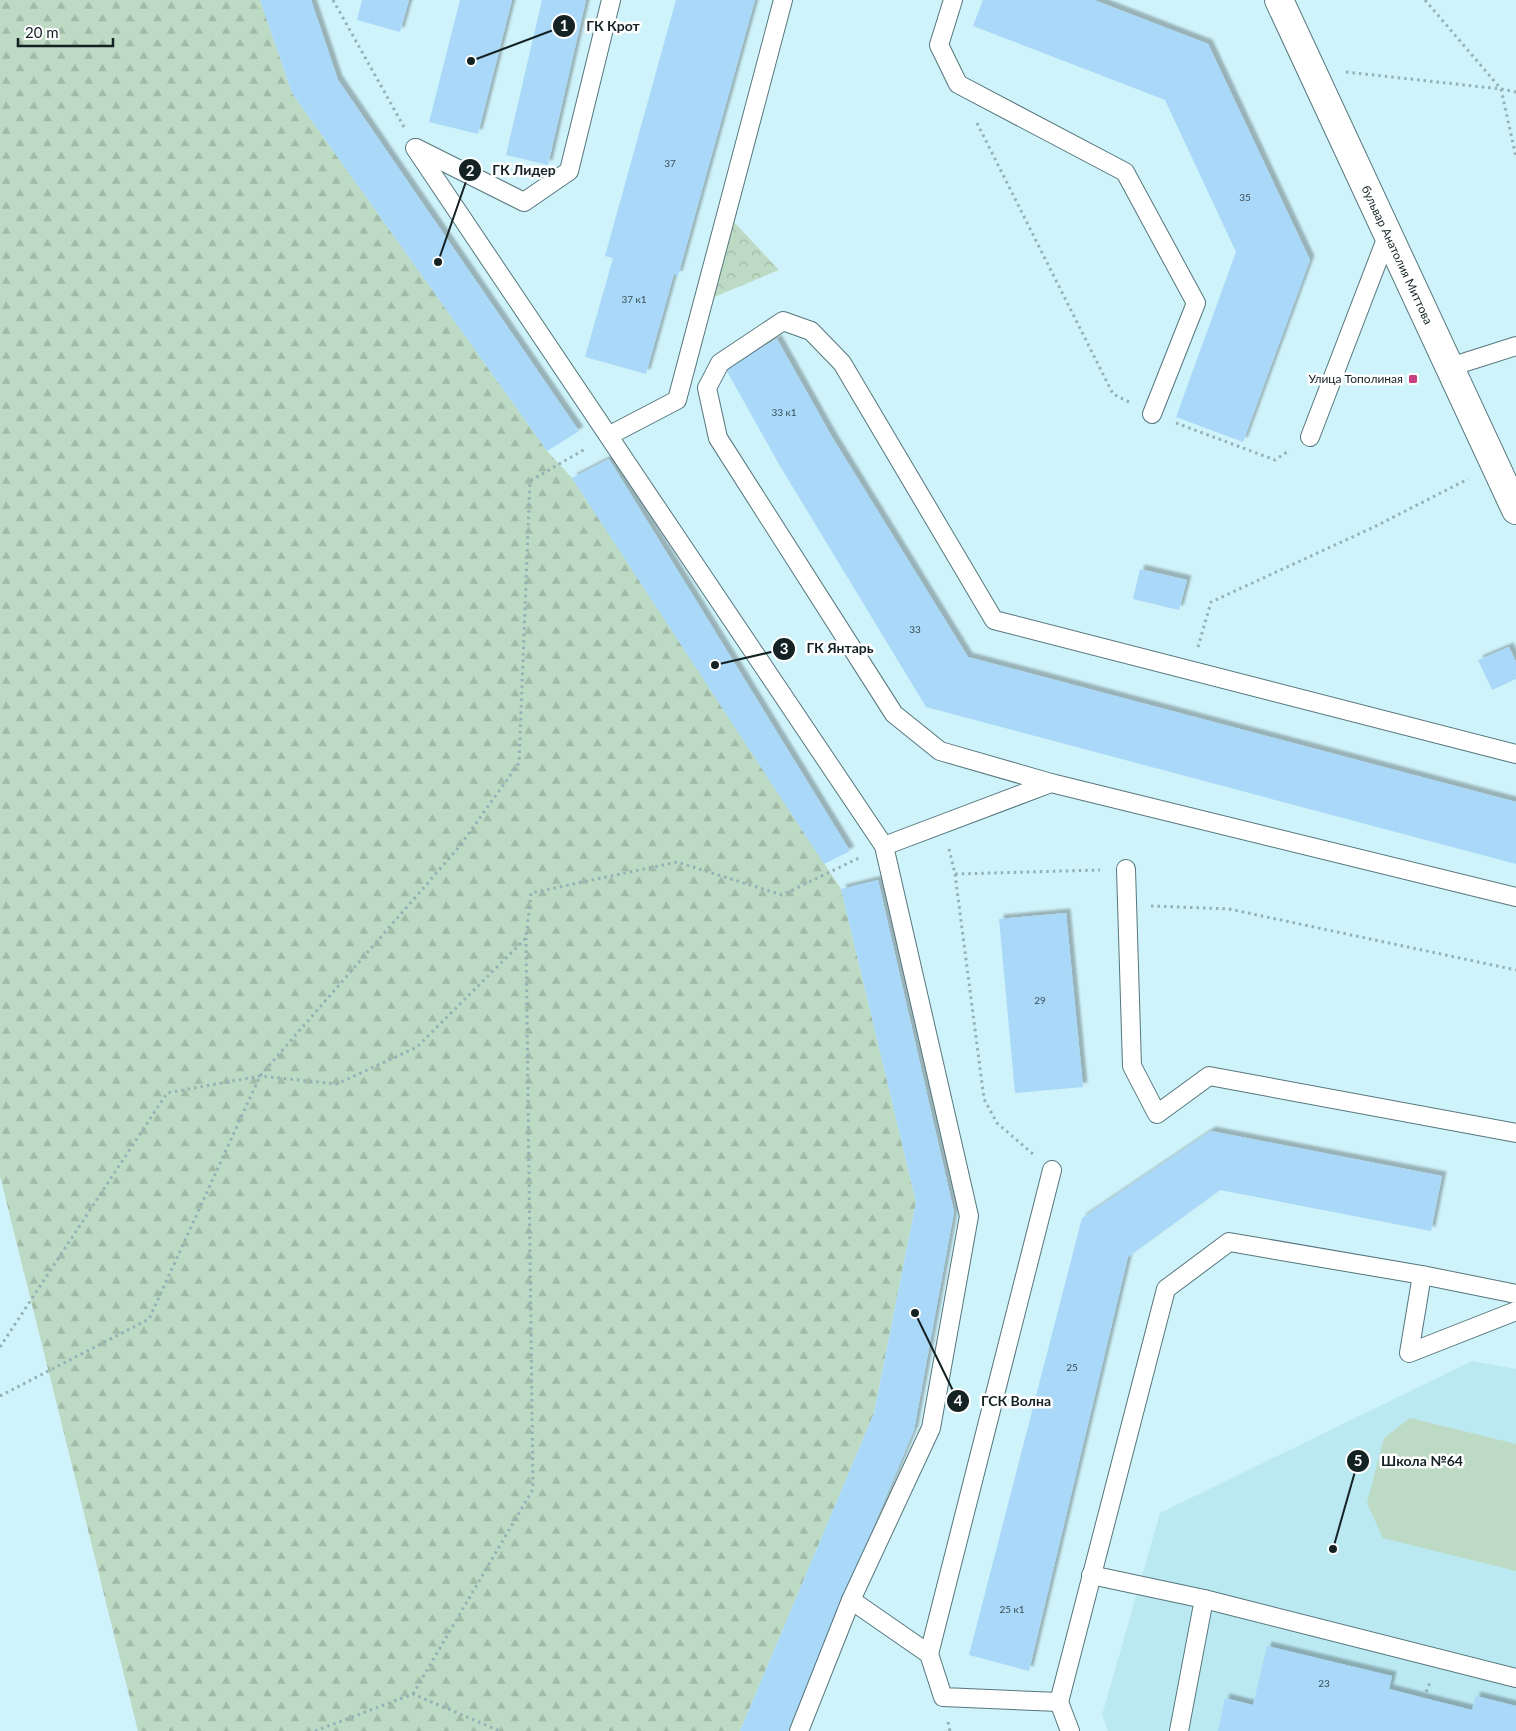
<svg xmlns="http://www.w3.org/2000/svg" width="1516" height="1731" font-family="Lato,sans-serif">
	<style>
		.built { fill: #bbe9f2 }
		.forest { fill: url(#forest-firs) }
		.park { fill: url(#park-crowns) }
		.garden { fill: #bddac4 }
		.building { fill: #aad8f8; filter: url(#shadow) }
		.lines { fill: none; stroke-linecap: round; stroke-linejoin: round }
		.service-casing { stroke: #55767c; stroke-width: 20 }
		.minor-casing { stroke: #55767c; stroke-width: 30 }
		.path { stroke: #94b1b6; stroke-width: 3; stroke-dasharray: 2.5 4; stroke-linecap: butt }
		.service { stroke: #fff; stroke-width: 18 }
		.minor { stroke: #fff; stroke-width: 28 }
		.poi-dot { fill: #c7407f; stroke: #fff; stroke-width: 2 }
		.labels { text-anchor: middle; stroke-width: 5; stroke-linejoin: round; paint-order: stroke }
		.number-label { font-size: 10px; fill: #3a5059 }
		.street-label { font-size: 12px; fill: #142224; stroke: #fff }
		.poi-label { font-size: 12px; fill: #142224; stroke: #fff; text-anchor: end }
		.leader { fill: none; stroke: #142224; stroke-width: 2 }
		.callout-dot { fill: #142224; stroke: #fff; stroke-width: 2 }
		.mark-label { font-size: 15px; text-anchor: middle; font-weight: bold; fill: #fff }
		.callout-label { font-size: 14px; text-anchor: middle; font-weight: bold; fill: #142224; stroke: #fff; stroke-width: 5; stroke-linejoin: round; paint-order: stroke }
	</style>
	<defs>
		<pattern id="forest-firs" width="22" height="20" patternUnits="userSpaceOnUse" patternTransform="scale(1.25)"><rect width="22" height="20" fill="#bddac4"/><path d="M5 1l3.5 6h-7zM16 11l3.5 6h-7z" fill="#a2bba8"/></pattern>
		<pattern id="park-crowns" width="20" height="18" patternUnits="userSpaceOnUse" patternTransform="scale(1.25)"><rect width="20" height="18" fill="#bddac4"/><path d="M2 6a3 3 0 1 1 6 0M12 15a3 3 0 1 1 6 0" fill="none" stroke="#a2bba8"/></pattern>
		<filter id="shadow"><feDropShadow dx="4.5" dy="-4.5" stdDeviation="1" flood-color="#0004"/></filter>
	</defs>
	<rect width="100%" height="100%" fill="#cff3fa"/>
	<polygon class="built" points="1472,1361 1516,1369 1516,1731 1108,1731 1102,1715 1160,1513"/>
	<polygon class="forest" points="0,0 260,0 292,93 547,451 572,478 841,889 916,1202 874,1413 740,1731 138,1731 0,1176"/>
	<polygon class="park" points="733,221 779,270 714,297"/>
	<polygon class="garden" points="1410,1418 1516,1444 1516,1571 1383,1538 1367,1503 1384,1438"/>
	<g class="building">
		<polygon points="260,0 311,0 338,80 579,431 547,451 292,93"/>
		<polygon points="362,0 409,0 400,32 357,20"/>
		<polygon points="460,0 512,0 478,134 429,122"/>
		<polygon points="542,0 586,0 548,165 506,155"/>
		<polygon points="676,0 755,0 678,276 674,274 646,374 585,357 613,258 605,256"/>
		<polygon points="983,0 1094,0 1208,44 1310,260 1243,442 1176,417 1236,252 1165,100 973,26"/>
		<polygon points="777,339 832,437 968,657 1516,802 1516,864 926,707 780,466 725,368"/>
		<polygon points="609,459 850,851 824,864 572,478"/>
		<polygon points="1140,569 1187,580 1179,610 1133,599"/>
		<polygon points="1509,647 1516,662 1516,679 1492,690 1478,660"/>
		<polygon points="878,880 954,1212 914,1430 788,1731 740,1731 874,1413 916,1202 841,889"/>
		<polygon points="1066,913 1083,1087 1015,1093 999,919"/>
		<polygon points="1211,1131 1442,1176 1431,1231 1220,1190 1128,1257 1029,1671 969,1655 1082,1218"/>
		<polygon points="1267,1646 1392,1676 1389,1689 1424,1698 1472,1710 1476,1696 1516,1706 1516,1731 1218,1731 1225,1698 1253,1705"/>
	</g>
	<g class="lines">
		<defs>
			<g id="service">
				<polyline points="953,0 939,45 958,84 1125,172 1196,303 1152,414"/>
				<polyline points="415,148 884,846 969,1216 931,1428 851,1600 799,1731"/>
				<polyline points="416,148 524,202 569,171 611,0"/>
				<polyline points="1450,367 1516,346"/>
				<polyline points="610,435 677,400 783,0"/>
				<polyline points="1310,437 1388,234"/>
				<polyline points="1051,783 940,751 894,714 718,438 707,388 720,363 783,321 811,331 842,363 994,620 1516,754"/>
				<polyline points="884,846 1051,783 1516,897"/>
				<polyline points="1126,869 1132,1066 1157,1114 1209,1076 1516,1133"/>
				<polyline points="1422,1275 1409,1353 1516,1311"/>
				<polyline points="1091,1575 1204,1599 1516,1678"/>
				<polyline points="851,1600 929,1654 943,1697 1059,1702 1166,1289 1229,1242 1422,1275 1516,1294"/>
				<polyline points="929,1654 1052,1170"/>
				<polyline points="1059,1702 1070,1731"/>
				<polyline points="1179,1731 1204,1599"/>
			</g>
			<polyline id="minor" points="1279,0 1516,510"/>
		</defs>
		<use href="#service" class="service-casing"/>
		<use href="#minor" class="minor-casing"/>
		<g class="path">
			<polyline points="333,0 404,127"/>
			<polyline points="1425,0 1501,89 1516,157"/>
			<polyline points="1346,72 1501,89 1516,92"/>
			<polyline points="977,123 1113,394 1131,403"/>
			<polyline points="1176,423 1275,460 1290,450"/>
			<polyline points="1198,647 1211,602 1374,527 1468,479"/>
			<polyline points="949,849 955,874 1100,870"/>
			<polyline points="955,874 984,1099 997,1123 1033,1154"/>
			<polyline points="1151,906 1229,909 1516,970"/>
			<polyline points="0,1347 167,1093 260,1076 337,1084 417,1047 526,938 531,893 677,862 782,895 861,857"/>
			<polyline points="0,1396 149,1319 260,1076 459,847 519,763 530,481 587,448"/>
			<polyline points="413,1694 533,1489 526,938"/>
			<polyline points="1424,1698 1430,1682"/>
			<polyline points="948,1722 950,1731"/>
			<polyline points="315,1731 413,1694 500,1731"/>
		</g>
		<use href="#service" class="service"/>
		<use href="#minor" class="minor"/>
	</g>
	<rect class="poi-dot" x="1408" y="374" width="10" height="10" rx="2.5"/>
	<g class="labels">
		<g class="number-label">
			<text x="670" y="167">37</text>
			<text x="1245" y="201">35</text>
			<text x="634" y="303">37 к1</text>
			<text x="784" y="416">33 к1</text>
			<text x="915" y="633">33</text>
			<text x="1040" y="1004">29</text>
			<text x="1072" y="1371">25</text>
			<text x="1012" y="1613">25 к1</text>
			<text x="1324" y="1687">23</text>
		</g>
		<g class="street-label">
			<text transform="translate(1397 255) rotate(65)" y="4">бульвар Анатолия Миттова</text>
		</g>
		<g class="poi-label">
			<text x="1403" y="383">Улица Тополиная</text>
		</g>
	</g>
	<path class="leader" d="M471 61L564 26M438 262L470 170M715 665L784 649M915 1313L958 1401M1333 1549L1358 1461"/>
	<g class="callout-dot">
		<circle cx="471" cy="61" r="5"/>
		<circle cx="438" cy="262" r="5"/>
		<circle cx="715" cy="665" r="5"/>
		<circle cx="915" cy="1313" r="5"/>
		<circle cx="1333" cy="1549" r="5"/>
		<circle cx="564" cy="26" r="12"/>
		<circle cx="470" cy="170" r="12"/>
		<circle cx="784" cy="649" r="12"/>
		<circle cx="958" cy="1401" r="12"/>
		<circle cx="1358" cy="1461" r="12"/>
	</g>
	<g class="mark-label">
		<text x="564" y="31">1</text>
		<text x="470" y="176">2</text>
		<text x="784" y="654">3</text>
		<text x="958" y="1406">4</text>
		<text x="1358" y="1466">5</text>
	</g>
	<g class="callout-label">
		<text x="613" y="31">ГК Крот</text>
		<text x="524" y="175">ГК Лидер</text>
		<text x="840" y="653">ГК Янтарь</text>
		<text x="1016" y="1406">ГСК Волна</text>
		<text x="1422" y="1466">Школа №64</text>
	</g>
	<path d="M18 38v8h95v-8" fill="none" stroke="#142224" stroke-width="2.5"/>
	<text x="25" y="38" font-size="15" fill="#142224" stroke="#ffffff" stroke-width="4" paint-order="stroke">20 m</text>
</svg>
